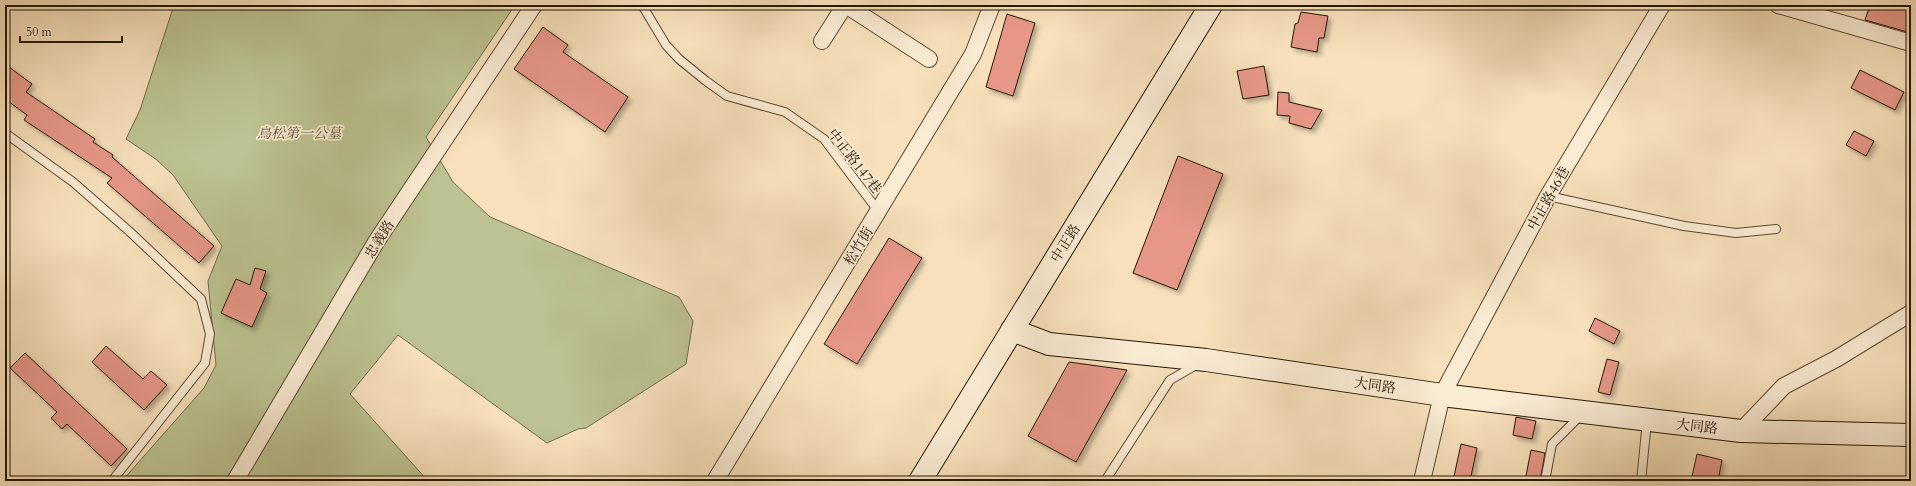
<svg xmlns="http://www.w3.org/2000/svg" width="1916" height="486" font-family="Cardo,'Noto Serif TC',serif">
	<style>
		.green { fill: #bcc291; stroke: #706c4b }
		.building { fill: #e69788; stroke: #251705; filter: url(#shadow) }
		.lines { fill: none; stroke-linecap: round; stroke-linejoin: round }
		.lane-casing { stroke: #5a4932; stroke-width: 10 }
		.street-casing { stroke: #5a4932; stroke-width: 18 }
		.secondary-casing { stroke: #251705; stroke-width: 24 }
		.lane { stroke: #faebd3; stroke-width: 8 }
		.street { stroke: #faebd3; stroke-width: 16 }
		.secondary { stroke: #faebd3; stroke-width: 22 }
		.labels { text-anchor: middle; stroke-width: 3.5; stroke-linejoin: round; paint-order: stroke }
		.park-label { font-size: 14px; font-style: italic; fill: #5a5336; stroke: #faebd3 }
		.street-label { font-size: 14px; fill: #251705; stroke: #faebd3 }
	</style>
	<defs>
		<filter id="shadow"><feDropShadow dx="3.5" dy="3.5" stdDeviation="2" flood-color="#0004"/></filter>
	</defs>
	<rect width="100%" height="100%" fill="#f7e0bb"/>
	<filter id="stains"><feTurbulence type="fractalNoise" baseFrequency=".005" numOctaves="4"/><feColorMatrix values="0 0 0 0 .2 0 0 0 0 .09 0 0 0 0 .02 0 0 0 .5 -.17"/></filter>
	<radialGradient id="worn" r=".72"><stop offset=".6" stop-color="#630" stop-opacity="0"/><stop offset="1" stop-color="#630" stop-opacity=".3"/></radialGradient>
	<polygon class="green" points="174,5 515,5 426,137 453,182 490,217 679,297 693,321 686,364 586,428 578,429 547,443 398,335 350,394 428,481 122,481 204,388 216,365 208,281 222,246 173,175 157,160 126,139 140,110"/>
	<g class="building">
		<polygon points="1870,5 1911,5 1911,33 1865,20"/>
		<polygon points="1301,12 1328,16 1324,38 1319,38 1317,52 1291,47 1295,24 1298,23"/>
		<polygon points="1007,14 1035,23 1013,96 986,87"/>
		<polygon points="543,27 568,45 563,52 628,97 605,132 514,69"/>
		<polygon points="5,64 32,84 26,92 95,139 93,142 113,155 112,157 214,246 199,263 107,183 112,178 24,120 27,115 5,99"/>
		<polygon points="1264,66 1269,95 1243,99 1237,71"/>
		<polygon points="1860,70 1904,92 1895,110 1851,88"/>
		<polygon points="1278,92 1289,93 1289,102 1322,110 1311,129 1289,123 1290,116 1277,115"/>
		<polygon points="1854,131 1874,141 1866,156 1846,145"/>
		<polygon points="1178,156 1223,174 1177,290 1133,273"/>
		<polygon points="889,238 922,258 857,364 824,344"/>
		<polygon points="255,268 266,271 260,289 267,293 252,327 221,313 236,279 250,285"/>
		<polygon points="1595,318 1620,331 1614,344 1589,331"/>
		<polygon points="106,346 143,379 151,371 167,385 144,410 92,362"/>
		<polygon points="25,353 127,449 111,466 67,424 62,429 51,418 57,412 10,368"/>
		<polygon points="1607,359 1619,362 1610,395 1598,392"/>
		<polygon points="1069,362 1127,370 1076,462 1028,436"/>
		<polygon points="1516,417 1536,421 1532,439 1513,435"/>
		<polygon points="1461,444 1477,448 1470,481 1453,481"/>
		<polygon points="1531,450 1545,453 1540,481 1525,481"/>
		<polygon points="1697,454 1722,460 1718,481 1691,481"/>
	</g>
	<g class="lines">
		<defs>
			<g id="lane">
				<polyline points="642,5 666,45 679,59 706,81 727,96 785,112 824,139 879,212"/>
				<polyline points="5,133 73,182 129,231 201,299 210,334 205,363 112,481"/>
				<polyline points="1548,196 1684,226 1736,233 1776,229"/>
				<polyline points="1105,481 1170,380 1198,364"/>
				<polyline points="1545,481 1552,444 1582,414"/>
				<polyline points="1641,481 1647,421"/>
			</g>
			<g id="street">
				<polyline points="846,5 929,59"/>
				<polyline points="1778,5 1911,43"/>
				<polyline points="822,41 845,5"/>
				<polyline points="1741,431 1784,386 1836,359 1911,313"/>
				<polyline points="235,481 376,242 534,5"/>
				<polyline points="715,481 973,54 992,5"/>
				<polyline points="1422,481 1442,395 1548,196 1662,5"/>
			</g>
			<g id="secondary">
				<polyline points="1012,330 1049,344 1206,360 1442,395 1741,431 1911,435"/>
				<polyline points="920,481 1211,5"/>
			</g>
		</defs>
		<use href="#lane" class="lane-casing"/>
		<use href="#street" class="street-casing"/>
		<use href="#secondary" class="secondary-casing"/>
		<use href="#lane" class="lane"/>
		<use href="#street" class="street"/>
		<use href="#secondary" class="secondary"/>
	</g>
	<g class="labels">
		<g class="park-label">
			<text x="299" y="138">鳥松第一公墓</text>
		</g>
		<g class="street-label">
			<text transform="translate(855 161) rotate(52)" y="5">中正路147巷</text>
			<text transform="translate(1548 198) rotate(-61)" y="5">中正路46巷</text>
			<text transform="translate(379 239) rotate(-58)" y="5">忠義路</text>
			<text transform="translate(1065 243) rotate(-58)" y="5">中正路</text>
			<text transform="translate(858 246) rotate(-59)" y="5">松竹街</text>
			<text transform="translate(1375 385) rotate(8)" y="5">大同路</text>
			<text transform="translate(1697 426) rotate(7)" y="5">大同路</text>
		</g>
	</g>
	<rect width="1916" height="486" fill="none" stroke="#f7e0bb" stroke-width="20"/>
	<rect x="6" y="6" width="1904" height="474" fill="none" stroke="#251705" stroke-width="2"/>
	<rect x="10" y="10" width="1896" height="466" fill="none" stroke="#251705"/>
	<path d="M20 36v6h102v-6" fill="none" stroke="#251705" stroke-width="2"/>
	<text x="26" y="36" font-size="12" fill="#251705" stroke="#faebd3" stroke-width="3" paint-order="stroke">50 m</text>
	<rect width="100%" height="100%" filter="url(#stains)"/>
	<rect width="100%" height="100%" fill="url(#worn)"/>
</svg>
